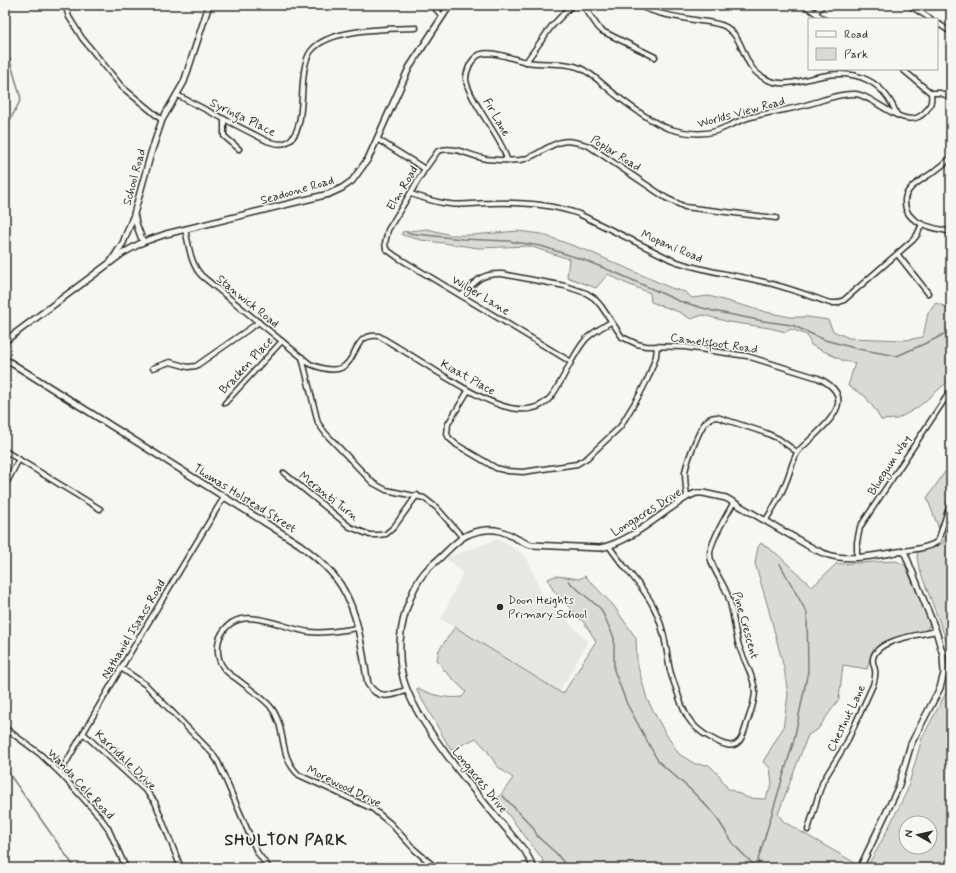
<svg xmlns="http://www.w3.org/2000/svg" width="956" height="873" font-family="Mynerve,sans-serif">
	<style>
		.built { fill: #e7e7e3 }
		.green { fill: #d9d9d5; stroke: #828280; fill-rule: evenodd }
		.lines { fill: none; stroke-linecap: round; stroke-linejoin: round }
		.stream { stroke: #7a7a78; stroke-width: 1.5 }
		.minor-casing { stroke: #2b2b2b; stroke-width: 7 }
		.tertiary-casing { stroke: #2b2b2b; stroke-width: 8 }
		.minor { stroke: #f6f6f2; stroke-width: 4 }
		.tertiary { stroke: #f6f6f2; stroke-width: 5 }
		.poi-dot { fill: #2b2b2b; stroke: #f6f6f2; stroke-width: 1.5 }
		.labels { text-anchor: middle; stroke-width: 3; stroke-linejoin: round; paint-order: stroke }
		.street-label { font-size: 12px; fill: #2b2b2b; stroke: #f6f6f2 }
		.poi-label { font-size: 12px; fill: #2b2b2b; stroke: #f6f6f2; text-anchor: start }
		.district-label { font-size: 16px; font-weight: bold; letter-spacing: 1px; fill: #2b2b2b; stroke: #f6f6f2 }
	</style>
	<rect width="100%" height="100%" fill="#f6f6f2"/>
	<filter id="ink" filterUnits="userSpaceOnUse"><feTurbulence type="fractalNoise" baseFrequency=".025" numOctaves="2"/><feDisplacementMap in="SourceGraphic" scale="8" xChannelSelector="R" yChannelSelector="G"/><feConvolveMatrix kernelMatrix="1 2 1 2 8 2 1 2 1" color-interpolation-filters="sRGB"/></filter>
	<g filter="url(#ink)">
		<polygon class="built" points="498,539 526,556 543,596 588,642 559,692 441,619 463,573 446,558"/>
		<g class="green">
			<polygon points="427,229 451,235 472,235 518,231 541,234 588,251 671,288 685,292 692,298 709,296 766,312 790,317 808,317 828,320 833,331 849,338 906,340 923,337 928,313 936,303 951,309 951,379 917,408 897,419 881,420 876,411 865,396 848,386 855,363 844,361 811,345 807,335 791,329 786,332 770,328 729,322 703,315 691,319 679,312 651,302 650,293 625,283 608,274 596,288 567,277 569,259 529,246 479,248 421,240 402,235 402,232"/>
			<polygon points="951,463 951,496 939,529 927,498"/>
			<path d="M951 517V868H866L877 850 907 791 922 738 946 693 951 671 950 657 944 634 919 568 917 557 918 551 934 548 943 543ZM906 823H930V847H906Z"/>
			<path d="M761 543 777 554 812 587 836 564 896 561 905 565 930 623 927 630C912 634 881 638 873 651 870 656 869 663 867 669L843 665 839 699 818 729 808 735 778 814 784 822 857 864 856 868H546L541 857 497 800 513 778 497 766 486 749 476 738 451 750 417 691V688C432 695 446 699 462 697L466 692 444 670 437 660 439 650 455 627 563 694 596 641 585 624 553 590 548 579 555 576 566 577 579 579 585 576 613 605 636 638 637 663 647 699 664 731 679 754 695 764 709 765 719 775 727 788 748 798 765 799 772 784 770 768 763 762 783 728 788 695 784 668 768 607 755 563 758 547Z"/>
		</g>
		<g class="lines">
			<g class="stream">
				<polyline points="5,43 21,99 5,130"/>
				<polyline points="5,64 10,60"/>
				<polyline points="407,233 462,239 508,241 541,246 584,260 621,275 679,301 713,311 763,321 792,325 825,340 858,349 897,356 935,339 951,330"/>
				<polyline points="568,581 601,609 614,638 614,670 627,704 658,761 692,791 715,815 734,845 757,868"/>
				<polyline points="5,768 75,868"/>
				<polyline points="503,796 532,826 538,837 556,853 564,863 566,868"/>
				<polyline points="760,868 758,860 794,740 808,671 807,613 780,564"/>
			</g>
			<defs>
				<g id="minor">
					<polyline points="65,5 69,17 82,38 122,87 162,120"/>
					<polyline points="432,5 442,16"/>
					<polyline points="583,5 598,27 602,31 655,57"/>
					<path d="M638 5C657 15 679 17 700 21 708 22 719 23 726 27 748 42 740 68 768 80 786 88 804 79 822 76 857 69 884 81 897 115"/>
					<polyline points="804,5 824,19"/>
					<polyline points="909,5 931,19"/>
					<polyline points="816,12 823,5"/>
					<polyline points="937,23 951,32"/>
					<polyline points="526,62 551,27 572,5"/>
					<polyline points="902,69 931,93 940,93 951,97"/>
					<path d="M177 95 267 141C273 143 280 145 285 143 311 133 295 72 311 51 328 28 389 29 416 28"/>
					<polyline points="224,119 224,136 239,149"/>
					<polyline points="377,139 425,169"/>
					<path d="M951 157C941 169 929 174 917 183 910 187 904 195 905 203 906 225 935 228 951 232"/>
					<path d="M507 159C505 155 504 149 501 145 494 130 466 93 466 79 466 72 470 62 476 57 486 47 514 60 527 62 543 65 565 61 580 68 594 74 605 87 617 96 630 106 652 122 667 128 683 133 700 136 716 131 728 127 739 120 751 117 770 112 790 110 809 104 824 100 840 93 855 94 875 95 905 134 925 112 931 106 932 101 931 93"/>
					<path d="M411 194C424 198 436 203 450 204 463 206 477 203 490 203 519 202 551 204 579 214L672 260C701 271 730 274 760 281 784 286 807 295 830 303H837L844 300 913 240 917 235 922 224"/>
					<path d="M185 229C189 245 190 264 202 276L310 364C366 387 343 331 379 336 399 348 419 360 439 373 466 389 527 432 553 394 565 377 572 355 586 339 593 332 602 327 611 322"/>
					<polyline points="898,255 928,293"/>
					<path d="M462 295C476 281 481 273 502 274L565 286 586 293 594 298 601 306 622 337 637 344 646 346 685 347 747 356 818 378C856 396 833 418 812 438 807 443 800 448 797 453 792 462 790 473 786 482 781 496 773 508 766 520"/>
					<polyline points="302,357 318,423 326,434 373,483 386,490 424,498 437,508 463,538"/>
					<path d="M571 362 397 257 386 249 385 243 388 230 425 169 438 151C454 145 470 156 486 159 496 160 509 161 520 160 527 159 533 156 540 152 560 140 566 138 589 146L666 198 685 207 776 218"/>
					<polyline points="153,368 170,362 188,367 196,366 259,322"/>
					<polyline points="468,391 448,424 447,434 449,438 457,445 496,468 508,471 523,472 577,464 587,458 620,427 640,394 649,376 656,356 657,346"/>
					<polyline points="225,403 282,341"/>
					<polyline points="5,451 100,509"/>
					<polyline points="284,473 350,527 370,535 378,535 386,534 394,527 417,495"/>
					<polyline points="5,486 19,459"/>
					<path d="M687 497C686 489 685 480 685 472 687 462 700 425 708 420 711 417 714 417 717 417L766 433 779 439 797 452"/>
					<path d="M609 546C624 569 645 587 656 612 664 629 666 647 669 665 670 673 673 680 676 688 683 711 688 726 711 738 716 741 721 744 727 745 739 748 743 736 746 726 749 716 755 703 755 691 754 676 744 661 739 646 734 629 734 612 728 596 724 583 710 567 710 554 710 542 727 514 734 502"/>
					<path d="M904 551C915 549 930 548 938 541L951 501"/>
					<polyline points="857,557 857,542 860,527 951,390"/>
					<path d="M358 628C343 630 325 634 310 632 282 629 239 601 221 635 216 644 217 659 223 667 226 672 232 676 237 679 248 688 261 696 270 706 288 728 277 755 299 775L373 809 391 824 415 850 436 868"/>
					<polyline points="121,668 146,685 212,753 218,762 257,852 269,868"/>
					<polyline points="5,728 40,754 60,773 100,817 108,828 126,868"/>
					<polyline points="83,733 147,792 155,802 181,868"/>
					<polyline points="60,773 121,668 224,497"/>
					<path d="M808 830 819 793 823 781 846 744 873 685C875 679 876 675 875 670 874 665 872 662 873 658 877 639 920 635 936 631"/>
				</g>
				<g id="tertiary">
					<polyline points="143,242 166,234 329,194 342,188 352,181 368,159 409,68 450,5"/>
					<polyline points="112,260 123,243 133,217"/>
					<polyline points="5,341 123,253 143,242 137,226 134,214 151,153 162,120 184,82 209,5"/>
					<path d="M5 359 299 544C312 554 325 564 335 577 359 607 361 647 368 684 378 700 391 696 407 690"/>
					<path d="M534 868 525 851C494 814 462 778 434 737 424 723 414 707 407 690 397 665 398 636 406 610 412 593 418 576 433 564 443 556 452 545 462 538 472 531 489 528 500 531 511 534 520 542 531 545L600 548C631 542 661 513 687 497L696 493H703L726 498 814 549C819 551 824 554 829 555 850 562 881 554 904 551L936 631 943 655 944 673 940 688 911 744 898 788 860 868"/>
				</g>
			</defs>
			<use href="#minor" class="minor-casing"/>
			<use href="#tertiary" class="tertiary-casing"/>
			<use href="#minor" class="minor"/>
			<use href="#tertiary" class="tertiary"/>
		</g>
	</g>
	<circle class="poi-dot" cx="500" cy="607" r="4"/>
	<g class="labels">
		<g class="street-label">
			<text transform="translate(741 112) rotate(-15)" y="4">Worlds View Road</text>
			<text transform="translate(243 117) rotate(26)" y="4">Syringa Place</text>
			<text transform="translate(497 117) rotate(60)" y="4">Fir Lane</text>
			<text transform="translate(616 153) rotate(32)" y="4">Poplar Road</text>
			<text transform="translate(134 177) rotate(-75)" y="4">School Road</text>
			<text transform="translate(402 188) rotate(-59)" y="4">Elm Road</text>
			<text transform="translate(297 190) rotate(-16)" y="4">Seadoone Road</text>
			<text transform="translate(672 246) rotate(23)" y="4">Mopani Road</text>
			<text transform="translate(481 295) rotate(31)" y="4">Wilger Lane</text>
			<text transform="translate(248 301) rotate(39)" y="4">Stanwick Road</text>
			<text transform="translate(714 343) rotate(8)" y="4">Camelsfoot Road</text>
			<text transform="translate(246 365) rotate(-47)" y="4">Bracken Place</text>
			<text transform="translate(468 377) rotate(29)" y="4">Kiaat Place</text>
			<text transform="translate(889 465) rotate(-57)" y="4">Bluegum Way</text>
			<text transform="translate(329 496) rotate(38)" y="4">Meranti Turn</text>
			<text transform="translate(245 498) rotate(32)" y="4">Thomas Holstead Street</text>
			<text transform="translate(646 512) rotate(-32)" y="4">Longacres Drive</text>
			<text transform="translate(746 625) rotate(74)" y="4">Pine Crescent</text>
			<text transform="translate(133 629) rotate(-59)" y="4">Nathaniel Isaacs Road</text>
			<text transform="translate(846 718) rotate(-64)" y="4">Chestnut Lane</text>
			<text transform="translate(126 760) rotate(44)" y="4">Karridale Drive</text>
			<text transform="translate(480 780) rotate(51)" y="4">Longacres Drive</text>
			<text transform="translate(81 784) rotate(47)" y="4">Wanda Cele Road</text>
			<text transform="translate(344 786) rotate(26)" y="4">Morewood Drive</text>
		</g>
		<g class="poi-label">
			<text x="508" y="604">Doon Heights<tspan x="508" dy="14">Primary School</tspan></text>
		</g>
		<g class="district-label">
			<text x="286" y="845">SHULTON PARK</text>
		</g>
	</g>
	<rect width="956" height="873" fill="none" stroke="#f6f6f2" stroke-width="20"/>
	<rect x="10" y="10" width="936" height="853" fill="none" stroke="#2b2b2b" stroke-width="1.5" filter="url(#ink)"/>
	<rect x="808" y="18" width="130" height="52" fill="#f6f6f2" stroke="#a5a5a2"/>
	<rect x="816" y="31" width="20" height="6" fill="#f6f6f2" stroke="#a5a5a2"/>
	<text x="844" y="38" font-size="12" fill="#2b2b2b">Road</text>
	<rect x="816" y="48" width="20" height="12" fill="#d9d9d5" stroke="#a5a5a2"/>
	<text x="844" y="58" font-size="12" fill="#2b2b2b">Park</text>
	<g transform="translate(918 835) rotate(278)"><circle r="19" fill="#f6f6f2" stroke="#a5a5a2"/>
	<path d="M0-3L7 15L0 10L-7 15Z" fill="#2b2b2b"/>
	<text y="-6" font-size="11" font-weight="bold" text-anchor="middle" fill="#2b2b2b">N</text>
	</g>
</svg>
